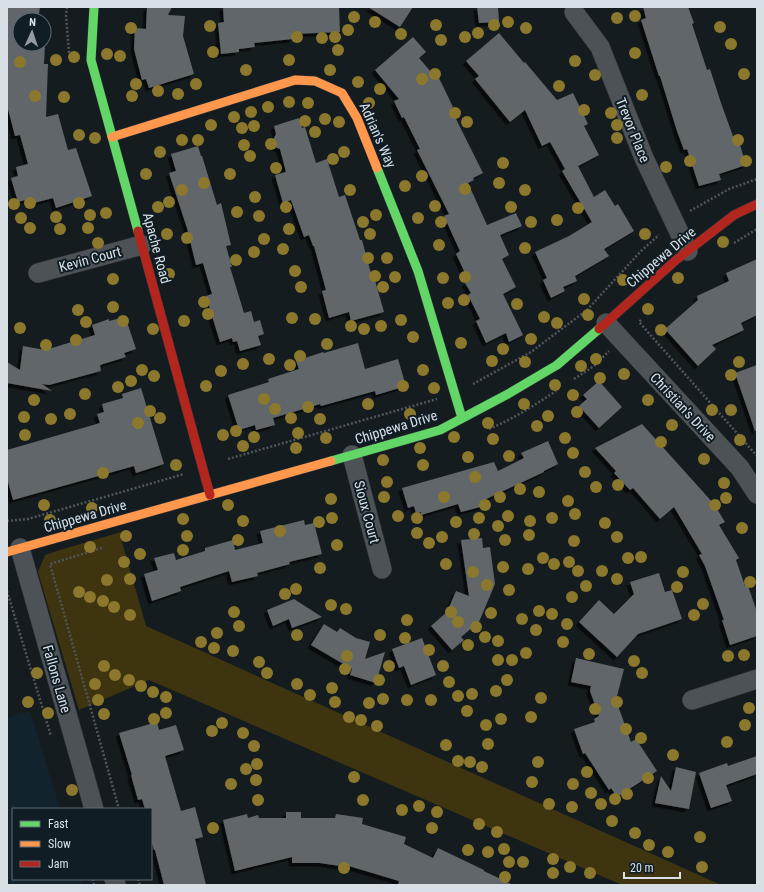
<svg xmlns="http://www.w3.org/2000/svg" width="764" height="892" font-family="'Roboto Condensed',sans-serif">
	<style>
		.built { fill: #12232e }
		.green { fill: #3f3410 }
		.building { fill: #60666a; filter: url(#shadow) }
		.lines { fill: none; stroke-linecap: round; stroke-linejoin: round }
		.street-casing { stroke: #31353a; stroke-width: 20 }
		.fast-casing { stroke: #31353a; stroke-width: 10 }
		.slow-casing { stroke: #31353a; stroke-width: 10 }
		.jam-casing { stroke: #31353a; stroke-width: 10 }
		.path { stroke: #505559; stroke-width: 2.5; stroke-dasharray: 2 2; stroke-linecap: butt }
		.street { stroke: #4d5256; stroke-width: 19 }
		.fast { stroke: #63d668; stroke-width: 9 }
		.slow { stroke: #ff974d; stroke-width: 9 }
		.jam { stroke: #b3261e; stroke-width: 9 }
		.tree { fill: #8c782c }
		.labels { text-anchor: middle; stroke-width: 4; stroke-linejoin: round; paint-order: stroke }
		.street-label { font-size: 14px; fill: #d8e0e6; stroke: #101d25 }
	</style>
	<defs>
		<filter id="shadow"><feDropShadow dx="-3.5" dy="3.5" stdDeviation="0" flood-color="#0009"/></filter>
	</defs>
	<rect width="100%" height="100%" fill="#151c20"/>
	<polygon class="built" points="30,711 60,809 13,809 13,879 81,879 83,885 7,885 7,718"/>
	<polygon class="green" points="121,532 122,542 146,626 721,885 622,885 149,680 79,710 38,572 45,555 60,550"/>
	<g class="building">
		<polygon points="7,7 40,7 38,20 20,20 20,44 44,44 44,26 46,26 44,64 48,64 46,117 58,114 68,150 76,148 92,196 56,208 53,198 34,203 33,198 18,202 11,178 18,176 16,167 28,164 20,135 15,136 7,105"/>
		<polygon points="147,7 172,7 168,15 185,16 183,36 194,74 149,88 146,79 142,80 134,49 135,28 146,29"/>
		<polygon points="223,7 339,7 340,32 293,34 293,39 254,43 255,47 239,49 239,52 221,54 218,23 224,22"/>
		<polygon points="368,7 413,7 400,27"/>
		<polygon points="477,7 498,7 499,22 479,23"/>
		<polygon points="643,7 688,7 694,23 692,24 707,70 710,69 721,103 734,139 738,138 746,165 719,174 721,180 699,186 687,149 684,150 677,131 660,76 659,76 641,20 646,18"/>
		<polygon points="499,33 524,63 525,62 557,100 573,93 588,124 584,126 599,155 578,166 594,197 605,190 615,206 618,204 634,231 604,249 609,256 575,276 577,281 563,287 565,291 551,298 543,280 547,278 535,252 569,236 592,222 562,171 565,169 550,142 542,146 525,110 510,122 475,79 479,76 466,61"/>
		<polygon points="413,37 426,52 419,58 437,79 439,78 453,107 451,109 483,173 473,178 474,180 468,183 487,225 516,213 522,226 500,235 509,255 502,259 516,287 503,294 523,335 509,342 506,333 486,343 476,321 480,319 468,295 471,293 465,283 469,281 456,254 460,251 444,216 449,214 417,150 420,149 404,117 402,118 394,101 399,99 375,70"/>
		<polygon points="299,118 302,128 305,127 316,163 327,159 339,197 345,195 360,240 362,240 372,277 374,277 384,312 351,321 349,312 329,318 322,291 326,290 314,246 313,246 309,235 304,237 291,200 283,203 275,175 286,172 280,149 275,147 273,140 276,134 274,126"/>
		<polygon points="198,146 201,156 202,156 217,205 221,203 231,245 226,246 232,267 230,267 244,313 251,311 254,322 260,320 264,334 258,336 261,345 240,351 237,341 233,342 232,338 220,342 206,296 212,294 203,263 196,265 187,228 169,173 176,171 171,154"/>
		<polygon points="757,259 757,315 741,323 744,330 712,345 716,349 698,366 665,329 698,300 697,296 729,281 726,273"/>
		<polygon points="109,319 109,321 117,319 119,325 127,322 136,349 124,353 126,357 100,365 101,371 49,385 42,384 52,391 7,383 7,362 20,370 23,346 45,350 95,335 92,325"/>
		<polygon points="358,343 365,369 398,359 406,386 376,395 375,391 321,406 320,404 273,418 275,425 256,430 255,425 239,430 228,395 269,382 268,379 299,369 296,361 323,352 324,353"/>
		<polygon points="757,365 757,430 755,431 735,373"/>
		<polygon points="599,381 622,407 599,428 579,406 587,399 583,395"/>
		<polygon points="141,388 164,464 136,473 134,466 13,500 7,478 7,450 100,423 97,414 104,412 102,404 123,398 122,394"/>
		<polygon points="642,424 714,504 725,522 719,525 739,558 736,560 745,586 748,586 757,612 757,636 730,645 722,620 724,620 705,566 699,555 702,554 674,507 660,519 633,488 630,490 614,473 616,471 595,448"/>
		<polygon points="548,441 558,464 544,471 544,472 482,501 484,506 461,512 458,504 421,515 421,512 416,513 414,506 408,508 402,488 494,462 498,471 524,458 521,453"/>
		<polygon points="304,520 305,525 314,523 322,554 289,562 290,564 257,573 258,576 232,582 229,571 180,587 181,591 152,601 144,574 158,570 154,558 174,553 176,560 205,551 205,548 233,540 235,550 263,543 260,531"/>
		<polygon points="482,538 483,548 490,547 495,584 479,622 461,637 464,640 452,650 431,626 447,612 456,591 469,596 461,540"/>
		<polygon points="659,573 665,592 672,590 682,619 638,634 617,657 579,622 599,600 614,614 634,594 630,582"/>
		<polygon points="294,599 322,617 292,628 289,619 273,626 267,610"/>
		<polygon points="324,624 337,632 340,628 356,638 370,642 365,659 385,652 376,683 350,675 352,669 311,645"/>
		<polygon points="422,638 436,675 411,685 404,666 399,668 392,649"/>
		<polygon points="576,658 624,669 616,700 631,742 636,739 657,771 617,797 611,788 609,790 585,753 583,754 574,729 595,722 594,719 599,716 590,691 591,686 571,682"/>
		<polygon points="157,722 159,730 176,725 184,750 165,756 181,811 195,807 203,837 195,839 206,885 164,885 155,850 154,850 151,839 151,809 145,809 142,799 138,800 131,775 132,775 119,733"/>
		<polygon points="757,756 757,774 726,785 732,801 711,808 699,773 727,763 728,766"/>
		<polygon points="676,767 696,772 689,809 655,803 661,776 671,791"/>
		<polygon points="286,812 301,812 301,818 335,818 336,814 363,818 362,824 406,837 404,844 433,858 438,848 484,870 484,871 513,885 398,885 399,881 342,864 340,866 320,863 292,863 292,857 235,871 223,820 247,814 248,818 258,815 259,818 286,818"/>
	</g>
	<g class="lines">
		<defs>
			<g id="street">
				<polyline points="574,12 600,47 644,158 688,251"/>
				<polyline points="38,273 142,245"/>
				<polyline points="606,323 740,468 757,494"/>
				<polyline points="352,455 382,569"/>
				<polyline points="20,548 94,809"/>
				<polyline points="692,700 757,679"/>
				<polyline points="114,879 116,885"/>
			</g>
			<g id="fast">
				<polyline points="94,7 91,60 138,231"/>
				<polyline points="377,168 418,271 462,418"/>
				<polyline points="331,461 440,430 508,394 557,365 599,329"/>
			</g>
			<g id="slow">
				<polyline points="112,137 295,80 315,81 342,93 357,118 377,168"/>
				<polyline points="7,552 331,461"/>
			</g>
			<g id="jam">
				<polyline points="138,231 210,495"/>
				<polyline points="599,329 676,260 734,215 757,204"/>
			</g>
		</defs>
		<use href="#street" class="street-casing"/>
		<use href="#fast" class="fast-casing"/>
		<use href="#slow" class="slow-casing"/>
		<use href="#jam" class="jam-casing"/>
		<g class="path">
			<polyline points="67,7 66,15 69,53"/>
			<polyline points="690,211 729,189 757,179"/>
			<polyline points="734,243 757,229"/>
			<polyline points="641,320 639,322 757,456"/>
			<polyline points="574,379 594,366 609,351"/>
			<polyline points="473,384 531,352 587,310 641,251 659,235"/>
			<path d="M489 429C513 419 535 405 556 391"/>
			<polyline points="228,459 437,399"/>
			<polyline points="7,521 28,519 184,474"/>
			<polyline points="102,548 50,564 119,809"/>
			<polyline points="7,591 51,736"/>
			<polyline points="93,879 94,885"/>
			<polyline points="138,879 140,885"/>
		</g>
		<use href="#street" class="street"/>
		<use href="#fast" class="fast"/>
		<use href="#slow" class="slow"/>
		<use href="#jam" class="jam"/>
	</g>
	<g class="tree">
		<circle cx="635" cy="16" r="6"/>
		<circle cx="354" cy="17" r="6"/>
		<circle cx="617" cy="18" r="6"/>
		<circle cx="375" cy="22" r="6"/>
		<circle cx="508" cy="22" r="6"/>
		<circle cx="436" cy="25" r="6"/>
		<circle cx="494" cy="25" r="6"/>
		<circle cx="210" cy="26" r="6"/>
		<circle cx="720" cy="27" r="6"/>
		<circle cx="131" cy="28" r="6"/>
		<circle cx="526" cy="28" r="6"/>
		<circle cx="348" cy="30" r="6"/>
		<circle cx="478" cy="33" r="6"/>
		<circle cx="401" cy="34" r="6"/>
		<circle cx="297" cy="37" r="6"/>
		<circle cx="335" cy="37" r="6"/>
		<circle cx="465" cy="37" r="6"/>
		<circle cx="322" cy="38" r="6"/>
		<circle cx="441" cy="40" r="6"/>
		<circle cx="731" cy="44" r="6"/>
		<circle cx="338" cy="50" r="6"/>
		<circle cx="213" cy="52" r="6"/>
		<circle cx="635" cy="53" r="6"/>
		<circle cx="107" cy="54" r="6"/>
		<circle cx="120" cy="56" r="6"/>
		<circle cx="74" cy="57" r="6"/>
		<circle cx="56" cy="60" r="6"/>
		<circle cx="289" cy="60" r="6"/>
		<circle cx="575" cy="61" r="6"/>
		<circle cx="20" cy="62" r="6"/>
		<circle cx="246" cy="70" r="6"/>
		<circle cx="330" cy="70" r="6"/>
		<circle cx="435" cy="74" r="6"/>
		<circle cx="744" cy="74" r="6"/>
		<circle cx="595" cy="75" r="6"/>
		<circle cx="422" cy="79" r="6"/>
		<circle cx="358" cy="82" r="6"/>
		<circle cx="136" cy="84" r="6"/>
		<circle cx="196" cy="84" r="6"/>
		<circle cx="559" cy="86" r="6"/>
		<circle cx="380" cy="89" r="6"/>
		<circle cx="158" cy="91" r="6"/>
		<circle cx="178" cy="94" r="6"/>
		<circle cx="642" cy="95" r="6"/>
		<circle cx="35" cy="96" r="6"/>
		<circle cx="132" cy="96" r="6"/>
		<circle cx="64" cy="97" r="6"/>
		<circle cx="289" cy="102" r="6"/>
		<circle cx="308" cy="103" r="6"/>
		<circle cx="369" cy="103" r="6"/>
		<circle cx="268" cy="107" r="6"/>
		<circle cx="584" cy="110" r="6"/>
		<circle cx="251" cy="112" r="6"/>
		<circle cx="455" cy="113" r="6"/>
		<circle cx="611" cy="113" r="6"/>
		<circle cx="234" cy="117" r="6"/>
		<circle cx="325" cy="119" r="6"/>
		<circle cx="305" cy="121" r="6"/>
		<circle cx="339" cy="122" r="6"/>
		<circle cx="467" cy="122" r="6"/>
		<circle cx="211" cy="125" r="6"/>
		<circle cx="617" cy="125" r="6"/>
		<circle cx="254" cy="126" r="6"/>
		<circle cx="242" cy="128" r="6"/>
		<circle cx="315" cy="132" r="6"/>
		<circle cx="79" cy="135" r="6"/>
		<circle cx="95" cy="138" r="6"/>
		<circle cx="617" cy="138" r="6"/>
		<circle cx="182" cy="140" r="6"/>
		<circle cx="198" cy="140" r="6"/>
		<circle cx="738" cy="140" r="6"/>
		<circle cx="271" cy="144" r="6"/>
		<circle cx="244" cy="145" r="6"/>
		<circle cx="160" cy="152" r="6"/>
		<circle cx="344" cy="152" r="6"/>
		<circle cx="250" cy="156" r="6"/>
		<circle cx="333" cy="159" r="6"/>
		<circle cx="690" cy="161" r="6"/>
		<circle cx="746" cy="161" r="6"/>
		<circle cx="503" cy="163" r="6"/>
		<circle cx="666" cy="167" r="6"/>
		<circle cx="276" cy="168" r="6"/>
		<circle cx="146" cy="174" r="6"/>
		<circle cx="230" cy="174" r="6"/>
		<circle cx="422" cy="176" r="6"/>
		<circle cx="204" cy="183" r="6"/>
		<circle cx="499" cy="183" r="6"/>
		<circle cx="405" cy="186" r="6"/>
		<circle cx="465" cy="189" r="6"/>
		<circle cx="182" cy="190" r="6"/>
		<circle cx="350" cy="190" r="6"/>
		<circle cx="525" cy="190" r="6"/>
		<circle cx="255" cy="197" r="6"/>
		<circle cx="169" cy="202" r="6"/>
		<circle cx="30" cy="203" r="6"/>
		<circle cx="79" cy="203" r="6"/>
		<circle cx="14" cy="204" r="6"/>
		<circle cx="435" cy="206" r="6"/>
		<circle cx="158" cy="207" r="6"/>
		<circle cx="286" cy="207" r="6"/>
		<circle cx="511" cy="207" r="6"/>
		<circle cx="578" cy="208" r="6"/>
		<circle cx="237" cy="212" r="6"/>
		<circle cx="106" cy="213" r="6"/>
		<circle cx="90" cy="215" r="6"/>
		<circle cx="376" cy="215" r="6"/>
		<circle cx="259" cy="216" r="6"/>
		<circle cx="56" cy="217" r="6"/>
		<circle cx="21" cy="218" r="6"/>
		<circle cx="418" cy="218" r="6"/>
		<circle cx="557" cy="220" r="6"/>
		<circle cx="363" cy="222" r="6"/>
		<circle cx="441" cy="222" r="6"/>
		<circle cx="531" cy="222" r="6"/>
		<circle cx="30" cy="228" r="6"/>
		<circle cx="88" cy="228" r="6"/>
		<circle cx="60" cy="229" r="6"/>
		<circle cx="289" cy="229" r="6"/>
		<circle cx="167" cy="234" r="6"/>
		<circle cx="370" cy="234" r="6"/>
		<circle cx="645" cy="234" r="6"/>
		<circle cx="187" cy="238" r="6"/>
		<circle cx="264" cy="239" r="6"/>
		<circle cx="723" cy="242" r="6"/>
		<circle cx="98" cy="243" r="6"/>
		<circle cx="439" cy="245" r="6"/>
		<circle cx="525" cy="248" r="6"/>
		<circle cx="283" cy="249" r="6"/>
		<circle cx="254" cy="252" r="6"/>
		<circle cx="368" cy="258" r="6"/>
		<circle cx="387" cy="258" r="6"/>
		<circle cx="236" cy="260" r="6"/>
		<circle cx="295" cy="271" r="6"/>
		<circle cx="169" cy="274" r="6"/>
		<circle cx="375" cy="276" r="6"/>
		<circle cx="395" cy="277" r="6"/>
		<circle cx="465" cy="277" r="6"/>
		<circle cx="443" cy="278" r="6"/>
		<circle cx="678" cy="278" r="6"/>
		<circle cx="113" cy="279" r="6"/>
		<circle cx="623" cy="280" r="6"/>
		<circle cx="301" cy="287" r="6"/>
		<circle cx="383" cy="287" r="6"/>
		<circle cx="584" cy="299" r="6"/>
		<circle cx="464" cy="300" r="6"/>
		<circle cx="204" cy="302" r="6"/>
		<circle cx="448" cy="303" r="6"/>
		<circle cx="517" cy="304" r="6"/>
		<circle cx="113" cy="307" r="6"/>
		<circle cx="648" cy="309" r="6"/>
		<circle cx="78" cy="310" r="6"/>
		<circle cx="208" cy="314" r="6"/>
		<circle cx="588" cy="315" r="6"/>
		<circle cx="544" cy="317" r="6"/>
		<circle cx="292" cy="318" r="6"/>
		<circle cx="315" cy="319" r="6"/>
		<circle cx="401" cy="320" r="6"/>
		<circle cx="123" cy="321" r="6"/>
		<circle cx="184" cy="321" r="6"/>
		<circle cx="86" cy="322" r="6"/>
		<circle cx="557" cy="323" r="6"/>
		<circle cx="351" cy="326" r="6"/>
		<circle cx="381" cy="326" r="6"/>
		<circle cx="20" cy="328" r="6"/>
		<circle cx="153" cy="329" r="6"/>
		<circle cx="364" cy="329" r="6"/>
		<circle cx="661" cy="330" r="6"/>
		<circle cx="413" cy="337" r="6"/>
		<circle cx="531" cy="339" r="6"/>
		<circle cx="76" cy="340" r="6"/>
		<circle cx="461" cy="343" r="6"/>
		<circle cx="327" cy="344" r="6"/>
		<circle cx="46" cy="345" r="6"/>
		<circle cx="503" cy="349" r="6"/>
		<circle cx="300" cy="356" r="6"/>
		<circle cx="269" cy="359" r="6"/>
		<circle cx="596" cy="359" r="6"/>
		<circle cx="492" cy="361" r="6"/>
		<circle cx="525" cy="362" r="6"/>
		<circle cx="739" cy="362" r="6"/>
		<circle cx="243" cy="364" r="6"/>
		<circle cx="290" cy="365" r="6"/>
		<circle cx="581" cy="366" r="6"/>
		<circle cx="142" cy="370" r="6"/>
		<circle cx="423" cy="370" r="6"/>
		<circle cx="221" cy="371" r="6"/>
		<circle cx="624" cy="374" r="6"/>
		<circle cx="731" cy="375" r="6"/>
		<circle cx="154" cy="376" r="6"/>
		<circle cx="600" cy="378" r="6"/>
		<circle cx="131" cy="381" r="6"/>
		<circle cx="555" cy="385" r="6"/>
		<circle cx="206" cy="386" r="6"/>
		<circle cx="403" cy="386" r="6"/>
		<circle cx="118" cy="387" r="6"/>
		<circle cx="434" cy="388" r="6"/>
		<circle cx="85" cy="394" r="6"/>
		<circle cx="573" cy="395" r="6"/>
		<circle cx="264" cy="399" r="6"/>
		<circle cx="34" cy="400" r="6"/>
		<circle cx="648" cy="400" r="6"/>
		<circle cx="368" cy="404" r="6"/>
		<circle cx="524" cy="404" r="6"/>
		<circle cx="308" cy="407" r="6"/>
		<circle cx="275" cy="409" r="6"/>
		<circle cx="712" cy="410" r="6"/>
		<circle cx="731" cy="410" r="6"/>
		<circle cx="150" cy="411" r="6"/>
		<circle cx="577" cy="412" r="6"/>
		<circle cx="70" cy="414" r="6"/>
		<circle cx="410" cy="414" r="6"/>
		<circle cx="548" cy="416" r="6"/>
		<circle cx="24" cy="417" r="6"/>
		<circle cx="160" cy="418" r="6"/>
		<circle cx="291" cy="418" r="6"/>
		<circle cx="51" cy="419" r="6"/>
		<circle cx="320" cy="419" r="6"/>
		<circle cx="138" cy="423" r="6"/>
		<circle cx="488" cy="423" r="6"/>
		<circle cx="672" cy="425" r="6"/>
		<circle cx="537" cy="426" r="6"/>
		<circle cx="236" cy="431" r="6"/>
		<circle cx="298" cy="433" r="6"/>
		<circle cx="25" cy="435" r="6"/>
		<circle cx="223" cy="435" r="6"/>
		<circle cx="254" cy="437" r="6"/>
		<circle cx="454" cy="437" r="6"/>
		<circle cx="326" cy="438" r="6"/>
		<circle cx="565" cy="438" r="6"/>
		<circle cx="493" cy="439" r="6"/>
		<circle cx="740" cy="440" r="6"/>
		<circle cx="661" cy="442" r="6"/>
		<circle cx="243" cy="446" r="6"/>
		<circle cx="296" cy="448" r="6"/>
		<circle cx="420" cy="448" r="6"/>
		<circle cx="573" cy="453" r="6"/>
		<circle cx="509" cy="456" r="6"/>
		<circle cx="468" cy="457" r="6"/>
		<circle cx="704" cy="459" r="6"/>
		<circle cx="383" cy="460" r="6"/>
		<circle cx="176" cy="465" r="6"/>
		<circle cx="423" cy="465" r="6"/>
		<circle cx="585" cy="472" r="6"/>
		<circle cx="103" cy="473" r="6"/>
		<circle cx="475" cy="477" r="6"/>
		<circle cx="387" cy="482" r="6"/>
		<circle cx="724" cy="483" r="6"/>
		<circle cx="618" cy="485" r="6"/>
		<circle cx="596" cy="487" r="6"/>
		<circle cx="520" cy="489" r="6"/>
		<circle cx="539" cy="492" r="6"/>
		<circle cx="384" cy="497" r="6"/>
		<circle cx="444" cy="497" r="6"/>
		<circle cx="500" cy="497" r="6"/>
		<circle cx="726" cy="498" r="6"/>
		<circle cx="331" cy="499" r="6"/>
		<circle cx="568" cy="501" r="6"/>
		<circle cx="44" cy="505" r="6"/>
		<circle cx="228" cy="505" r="6"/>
		<circle cx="485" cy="505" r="6"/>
		<circle cx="715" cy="505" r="6"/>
		<circle cx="92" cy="508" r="6"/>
		<circle cx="575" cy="514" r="6"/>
		<circle cx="398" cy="516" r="6"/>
		<circle cx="508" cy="516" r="6"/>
		<circle cx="332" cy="518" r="6"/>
		<circle cx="417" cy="518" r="6"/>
		<circle cx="479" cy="518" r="6"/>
		<circle cx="552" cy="518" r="6"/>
		<circle cx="183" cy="519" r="6"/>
		<circle cx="50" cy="520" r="6"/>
		<circle cx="243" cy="521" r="6"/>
		<circle cx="530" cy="521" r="6"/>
		<circle cx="319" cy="522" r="6"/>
		<circle cx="456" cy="522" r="6"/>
		<circle cx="605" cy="523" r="6"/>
		<circle cx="498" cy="526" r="6"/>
		<circle cx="742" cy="528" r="6"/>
		<circle cx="280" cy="531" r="6"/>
		<circle cx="417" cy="533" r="6"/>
		<circle cx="474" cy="534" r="6"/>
		<circle cx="529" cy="535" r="6"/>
		<circle cx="126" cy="536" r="6"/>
		<circle cx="187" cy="536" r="6"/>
		<circle cx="442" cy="537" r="6"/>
		<circle cx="617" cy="537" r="6"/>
		<circle cx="238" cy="540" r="6"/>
		<circle cx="505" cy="540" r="6"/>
		<circle cx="574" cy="541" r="6"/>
		<circle cx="429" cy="543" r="6"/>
		<circle cx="337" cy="545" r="6"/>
		<circle cx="90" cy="547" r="6"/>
		<circle cx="183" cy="550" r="6"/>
		<circle cx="140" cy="554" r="6"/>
		<circle cx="641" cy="557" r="6"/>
		<circle cx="543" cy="558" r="6"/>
		<circle cx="628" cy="558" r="6"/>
		<circle cx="124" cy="562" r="6"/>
		<circle cx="569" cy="562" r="6"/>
		<circle cx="446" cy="564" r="6"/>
		<circle cx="554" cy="564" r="6"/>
		<circle cx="503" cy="567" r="6"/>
		<circle cx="320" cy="568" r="6"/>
		<circle cx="528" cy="569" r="6"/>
		<circle cx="578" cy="571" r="6"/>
		<circle cx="602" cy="571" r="6"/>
		<circle cx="473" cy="572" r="6"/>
		<circle cx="683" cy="572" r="6"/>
		<circle cx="130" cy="579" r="6"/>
		<circle cx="617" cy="579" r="6"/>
		<circle cx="107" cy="580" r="6"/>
		<circle cx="750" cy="582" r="6"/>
		<circle cx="487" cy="585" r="6"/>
		<circle cx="586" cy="586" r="6"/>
		<circle cx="677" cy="587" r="6"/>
		<circle cx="296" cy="589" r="6"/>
		<circle cx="509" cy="590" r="6"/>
		<circle cx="79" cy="592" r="6"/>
		<circle cx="285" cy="594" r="6"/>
		<circle cx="90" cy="597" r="6"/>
		<circle cx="572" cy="597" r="6"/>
		<circle cx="103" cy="601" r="6"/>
		<circle cx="703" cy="604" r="6"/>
		<circle cx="331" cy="605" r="6"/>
		<circle cx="114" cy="607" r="6"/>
		<circle cx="346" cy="609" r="6"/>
		<circle cx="539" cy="611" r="6"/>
		<circle cx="234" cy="612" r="6"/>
		<circle cx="451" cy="612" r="6"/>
		<circle cx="491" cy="613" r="6"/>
		<circle cx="552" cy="614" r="6"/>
		<circle cx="130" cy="615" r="6"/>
		<circle cx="694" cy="615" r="6"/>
		<circle cx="522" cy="619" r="6"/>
		<circle cx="407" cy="620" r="6"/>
		<circle cx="458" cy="622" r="6"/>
		<circle cx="567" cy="624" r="6"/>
		<circle cx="239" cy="626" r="6"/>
		<circle cx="476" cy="627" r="6"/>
		<circle cx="536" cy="630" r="6"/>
		<circle cx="217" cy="633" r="6"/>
		<circle cx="297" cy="635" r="6"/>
		<circle cx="380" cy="635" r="6"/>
		<circle cx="485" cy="637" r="6"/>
		<circle cx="405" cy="638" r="6"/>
		<circle cx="498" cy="641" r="6"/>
		<circle cx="201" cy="642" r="6"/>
		<circle cx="563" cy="642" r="6"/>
		<circle cx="468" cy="645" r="6"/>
		<circle cx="214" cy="648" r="6"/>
		<circle cx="429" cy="650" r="6"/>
		<circle cx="233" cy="651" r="6"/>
		<circle cx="526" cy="653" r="6"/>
		<circle cx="589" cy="654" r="6"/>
		<circle cx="744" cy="655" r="6"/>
		<circle cx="347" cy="656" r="6"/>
		<circle cx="728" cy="656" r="6"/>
		<circle cx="498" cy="660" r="6"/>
		<circle cx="512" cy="660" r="6"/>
		<circle cx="634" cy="661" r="6"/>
		<circle cx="259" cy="662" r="6"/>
		<circle cx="104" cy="666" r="6"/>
		<circle cx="389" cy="666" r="6"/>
		<circle cx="443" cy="666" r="6"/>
		<circle cx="345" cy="669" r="6"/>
		<circle cx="37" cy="673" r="6"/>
		<circle cx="267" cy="673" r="6"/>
		<circle cx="642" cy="673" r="6"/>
		<circle cx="115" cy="675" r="6"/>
		<circle cx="129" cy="680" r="6"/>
		<circle cx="379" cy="680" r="6"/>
		<circle cx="507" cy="680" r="6"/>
		<circle cx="449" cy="682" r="6"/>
		<circle cx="95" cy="684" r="6"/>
		<circle cx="297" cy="684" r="6"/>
		<circle cx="141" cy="686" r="6"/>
		<circle cx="332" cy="688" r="6"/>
		<circle cx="496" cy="691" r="6"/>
		<circle cx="153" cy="692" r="6"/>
		<circle cx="472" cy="694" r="6"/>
		<circle cx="310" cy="695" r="6"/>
		<circle cx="458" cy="696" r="6"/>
		<circle cx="166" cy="697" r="6"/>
		<circle cx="541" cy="698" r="6"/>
		<circle cx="383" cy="699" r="6"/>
		<circle cx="98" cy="700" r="6"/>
		<circle cx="407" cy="700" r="6"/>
		<circle cx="431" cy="700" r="6"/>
		<circle cx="28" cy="702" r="6"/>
		<circle cx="335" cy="702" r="6"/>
		<circle cx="617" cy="702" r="6"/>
		<circle cx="369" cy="703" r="6"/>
		<circle cx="749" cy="708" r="6"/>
		<circle cx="595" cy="709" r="6"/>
		<circle cx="467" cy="711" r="6"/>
		<circle cx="48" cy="713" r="6"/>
		<circle cx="166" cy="713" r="6"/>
		<circle cx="104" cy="714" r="6"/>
		<circle cx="349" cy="717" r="6"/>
		<circle cx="531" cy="717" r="6"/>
		<circle cx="154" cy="719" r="6"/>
		<circle cx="501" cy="719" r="6"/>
		<circle cx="361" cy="720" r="6"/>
		<circle cx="222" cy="723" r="6"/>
		<circle cx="486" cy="725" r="6"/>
		<circle cx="745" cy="725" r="6"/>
		<circle cx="377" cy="726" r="6"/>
		<circle cx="626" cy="729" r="6"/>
		<circle cx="212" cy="731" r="6"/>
		<circle cx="243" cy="733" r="6"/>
		<circle cx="641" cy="738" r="6"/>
		<circle cx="727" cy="742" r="6"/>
		<circle cx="488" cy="744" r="6"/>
		<circle cx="446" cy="745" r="6"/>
		<circle cx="254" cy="746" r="6"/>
		<circle cx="673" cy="755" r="6"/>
		<circle cx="458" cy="761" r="6"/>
		<circle cx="470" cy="762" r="6"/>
		<circle cx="538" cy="762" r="6"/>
		<circle cx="257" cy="764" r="6"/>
		<circle cx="482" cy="767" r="6"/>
		<circle cx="246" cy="769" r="6"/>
		<circle cx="587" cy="772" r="6"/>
		<circle cx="354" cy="777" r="6"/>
		<circle cx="648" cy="778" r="6"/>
		<circle cx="256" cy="780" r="6"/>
		<circle cx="532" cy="782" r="6"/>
		<circle cx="231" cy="784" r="6"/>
		<circle cx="573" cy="784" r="6"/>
		<circle cx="72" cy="790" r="6"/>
		<circle cx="591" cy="793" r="6"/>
		<circle cx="627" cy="794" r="6"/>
		<circle cx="615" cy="799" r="6"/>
		<circle cx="258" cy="800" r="6"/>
		<circle cx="363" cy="800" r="6"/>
		<circle cx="549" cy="804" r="6"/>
		<circle cx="601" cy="804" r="6"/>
		<circle cx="419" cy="806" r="6"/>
		<circle cx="572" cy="807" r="6"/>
		<circle cx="402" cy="810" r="6"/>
		<circle cx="437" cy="812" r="6"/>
		<circle cx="612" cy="821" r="6"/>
		<circle cx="479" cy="824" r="6"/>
		<circle cx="213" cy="828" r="6"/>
		<circle cx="432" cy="828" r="6"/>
		<circle cx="497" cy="832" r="6"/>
		<circle cx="635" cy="833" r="6"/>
		<circle cx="700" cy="837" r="6"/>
		<circle cx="649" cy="845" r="6"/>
		<circle cx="504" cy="849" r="6"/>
		<circle cx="468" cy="850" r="6"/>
		<circle cx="488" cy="852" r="6"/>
		<circle cx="668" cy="852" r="6"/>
		<circle cx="553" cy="859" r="6"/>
		<circle cx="509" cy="862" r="6"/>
		<circle cx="523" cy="862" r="6"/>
		<circle cx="570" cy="867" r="6"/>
		<circle cx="702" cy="867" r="6"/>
		<circle cx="344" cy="868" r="6"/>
		<circle cx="553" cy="873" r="6"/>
		<circle cx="590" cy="873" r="6"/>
		<circle cx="505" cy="877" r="6"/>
	</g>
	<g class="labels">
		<g class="street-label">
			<text transform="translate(633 130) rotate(68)" y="5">Trevor Place</text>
			<text transform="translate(378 135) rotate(66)" y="5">Adrian's Way</text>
			<text transform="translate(157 248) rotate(75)" y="5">Apache Road</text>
			<text transform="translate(661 257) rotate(-40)" y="5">Chippewa Drive</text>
			<text transform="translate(90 259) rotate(-15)" y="5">Kevin Court</text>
			<text transform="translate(683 407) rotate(47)" y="5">Christian's Drive</text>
			<text transform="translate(396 427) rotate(-17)" y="5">Chippewa Drive</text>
			<text transform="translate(367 512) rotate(75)" y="5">Sioux Court</text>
			<text transform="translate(85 516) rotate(-16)" y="5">Chippewa Drive</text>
			<text transform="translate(57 679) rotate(74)" y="5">Fallons Lane</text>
		</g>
	</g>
	<rect width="764" height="892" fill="none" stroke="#d8e0e6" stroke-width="16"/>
	<rect x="12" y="808" width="140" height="72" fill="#101d25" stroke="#606b72"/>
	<rect x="20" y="821" width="20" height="6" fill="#63d668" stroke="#606b72"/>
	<text x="48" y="828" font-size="12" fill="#d8e0e6">Fast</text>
	<rect x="20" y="841" width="20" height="6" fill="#ff974d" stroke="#606b72"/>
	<text x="48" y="848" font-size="12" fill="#d8e0e6">Slow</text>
	<rect x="20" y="861" width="20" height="6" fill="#b3261e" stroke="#606b72"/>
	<text x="48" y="868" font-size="12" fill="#d8e0e6">Jam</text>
	<g transform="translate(32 32) rotate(3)"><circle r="19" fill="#101d25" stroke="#606b72"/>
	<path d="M0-3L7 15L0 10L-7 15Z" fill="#949ba1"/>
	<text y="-6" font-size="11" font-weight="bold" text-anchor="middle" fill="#d8e0e6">N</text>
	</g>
	<path d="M624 872v6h56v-6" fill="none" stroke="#d8e0e6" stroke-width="2"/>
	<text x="630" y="872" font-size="12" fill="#d8e0e6" stroke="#101d25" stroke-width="3" paint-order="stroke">20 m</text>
</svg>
